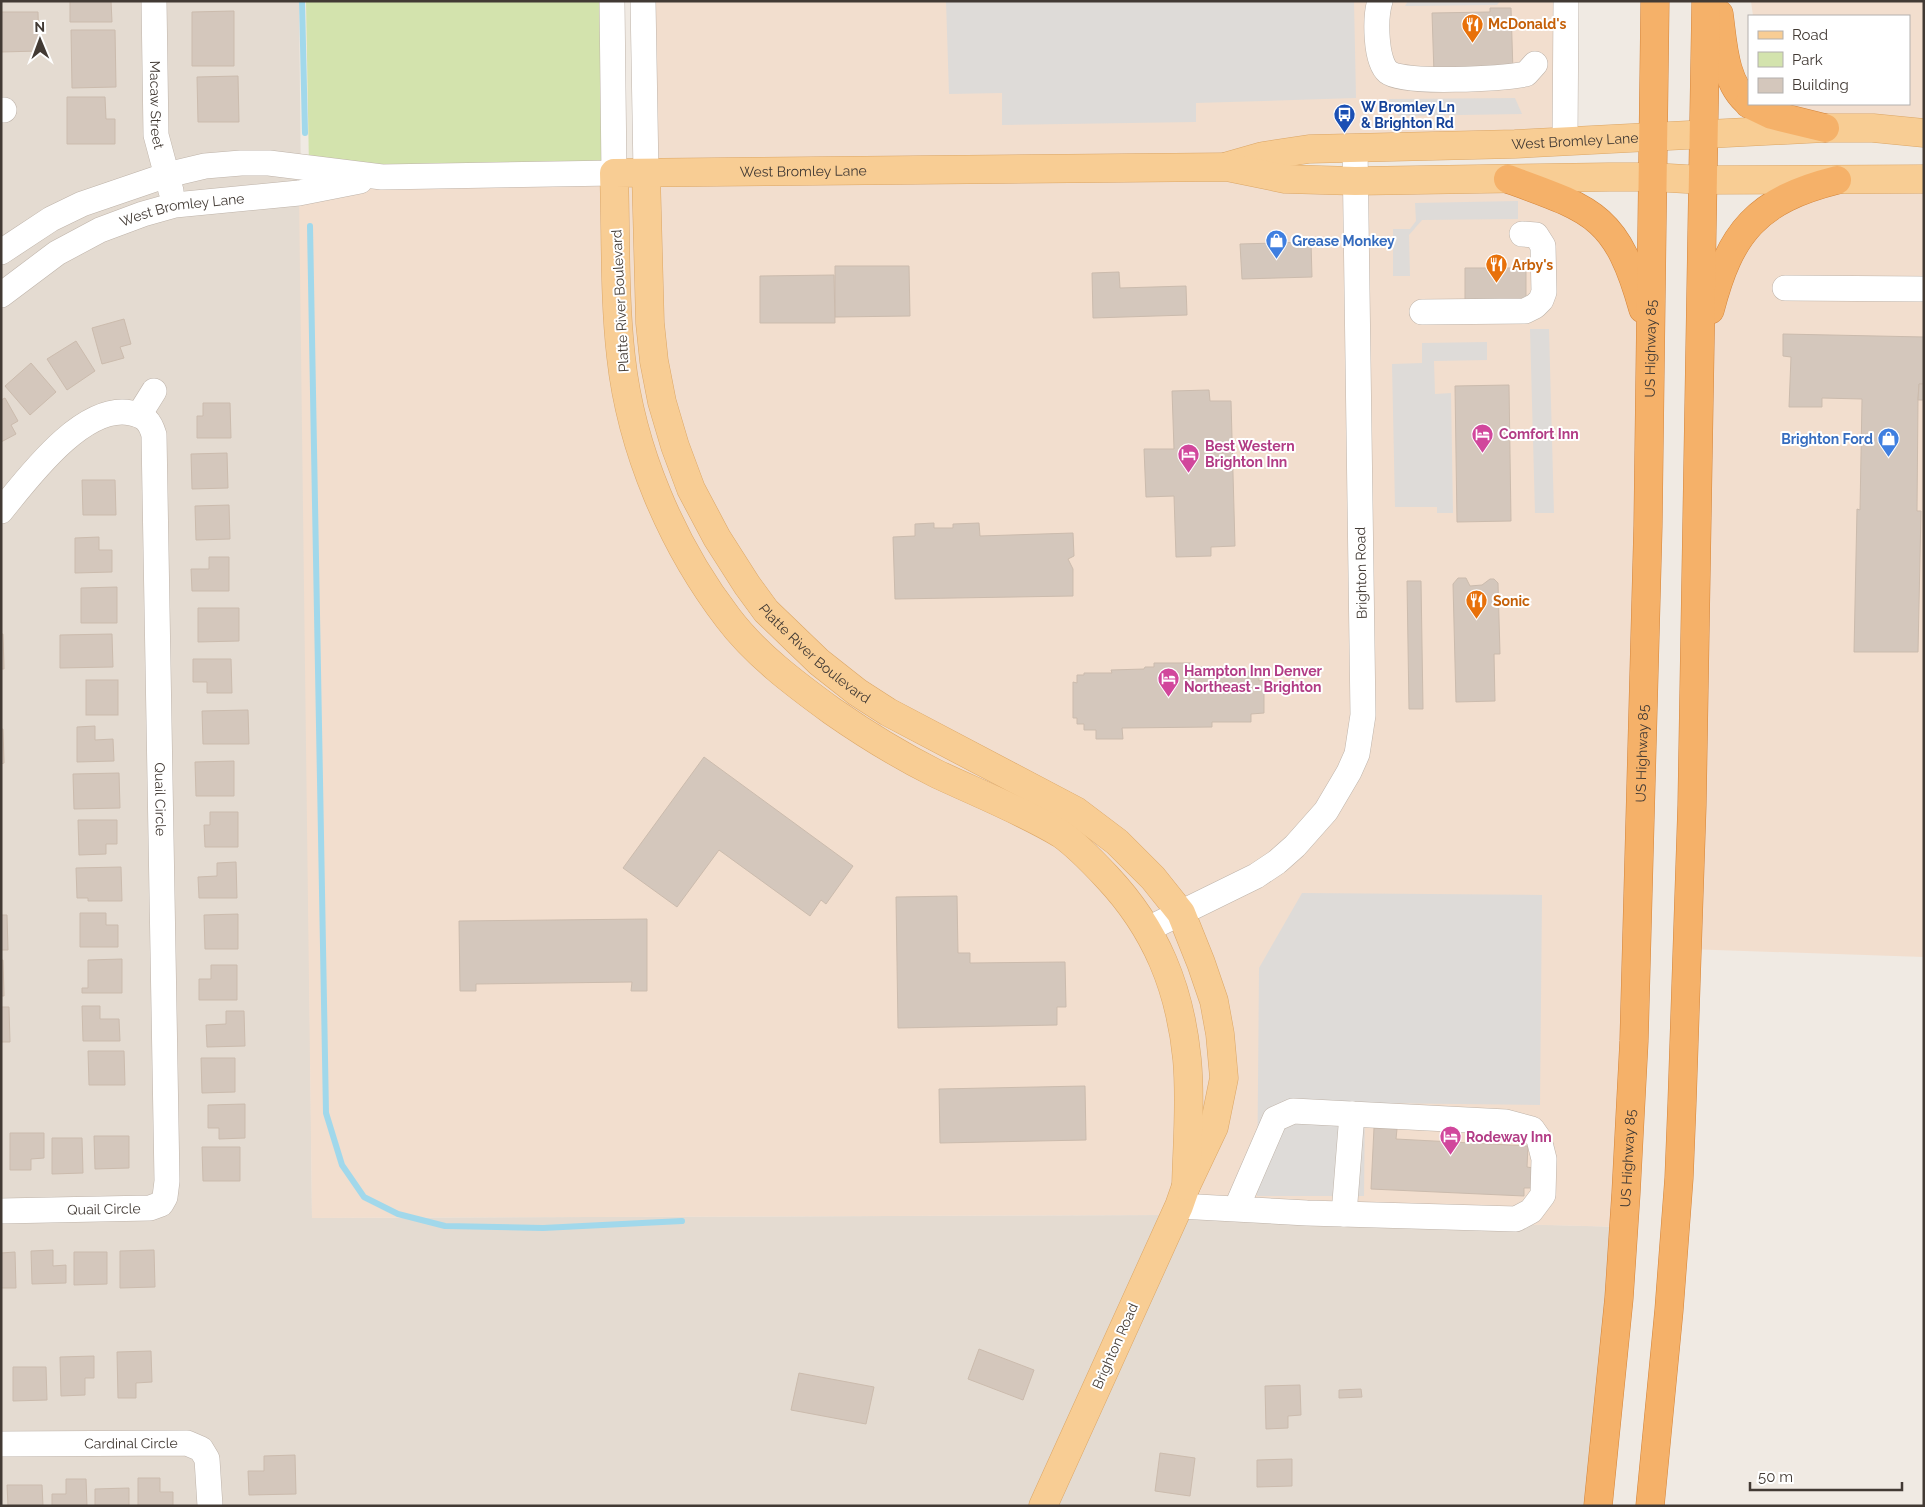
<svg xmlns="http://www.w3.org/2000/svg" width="1925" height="1507" font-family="Raleway,sans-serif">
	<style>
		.residential { fill: #e4dbd1 }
		.commercial { fill: #f2dece }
		.green { fill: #d3e3ad }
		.parking { fill: #dedbd8 }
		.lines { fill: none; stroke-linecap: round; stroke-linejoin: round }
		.stream { stroke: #a1d8eb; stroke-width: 6 }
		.building { fill: #d4c7bc; stroke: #cbbbad }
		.minor-casing { stroke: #beb3a9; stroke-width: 26 }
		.major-casing { stroke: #dba666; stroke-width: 29 }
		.highway-casing { stroke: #d3843a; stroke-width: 29 }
		.minor { stroke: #fff; stroke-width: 25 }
		.major { stroke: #f8cd94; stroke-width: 28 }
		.highway { stroke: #f5b169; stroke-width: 28 }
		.labels { text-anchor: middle; stroke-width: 4; stroke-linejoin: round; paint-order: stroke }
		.food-label { font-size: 14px; font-weight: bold; fill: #c56008; stroke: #fff; text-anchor: start }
		.street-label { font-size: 14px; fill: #423a34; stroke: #fff }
		.transit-label { font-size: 14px; font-weight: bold; fill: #164399; stroke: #fff; text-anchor: start }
		.shop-label { font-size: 14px; font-weight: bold; fill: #366cbe; stroke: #fff; text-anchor: start }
		.hotel-label { font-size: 14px; font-weight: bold; fill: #b23c85; stroke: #fff; text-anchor: start }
	</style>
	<rect width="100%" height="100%" fill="#f0eae3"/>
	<polygon class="residential" points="1,1 299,1 312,1218 1174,1215 1624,1227 1598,1506 1,1506"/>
	<g class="commercial">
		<polygon points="643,1 1566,1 1565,141 1228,166 1508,179 1592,214 1650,336 1624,1227 1154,1215 312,1218 299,193 382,177 646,173"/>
		<polygon points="1751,1 1924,1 1924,134 1762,104 1909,104 1909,16 1753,16"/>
		<polygon points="1924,179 1924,957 1687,949 1712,304 1777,202"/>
	</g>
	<polygon class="green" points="306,1 612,1 614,173 309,168"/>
	<g class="parking">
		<polygon points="946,1 1354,1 1356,98 1196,103 1196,122 1002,125 1002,93 949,94"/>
		<polygon points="1408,1 1500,1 1497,5 1405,6"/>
		<polygon points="1515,98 1522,114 1398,116 1389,99"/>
		<polygon points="1518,201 1518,219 1422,220 1409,235 1410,276 1393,276 1393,229 1410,229 1416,221 1415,203"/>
		<polygon points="1530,329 1549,329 1554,513 1535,513"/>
		<polygon points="1487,342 1487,360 1434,361 1435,394 1451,393 1453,513 1437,513 1437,507 1395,507 1392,364 1422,363 1422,343"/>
		<polygon points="1302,893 1542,895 1540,1105 1365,1103 1364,1196 1257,1196 1259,968"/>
	</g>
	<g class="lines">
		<g class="stream">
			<polyline points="302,1 305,133"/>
			<polyline points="310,226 326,1113 342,1165 364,1197 398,1214 445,1226 543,1228 682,1221"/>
		</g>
	</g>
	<g class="building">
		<polygon points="70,1 111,1 112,22 70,22"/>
		<polygon points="1490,8 1511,8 1513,72 1434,74 1432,13 1490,12"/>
		<polygon points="234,11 234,66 192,66 192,12"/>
		<polygon points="1,12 38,12 39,51 1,52"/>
		<polygon points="71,30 115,30 116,87 72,88"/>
		<polygon points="238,76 239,122 198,122 197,77"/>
		<polygon points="67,97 105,97 106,119 115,119 115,144 67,144"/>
		<polygon points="1311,242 1312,277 1242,279 1240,244"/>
		<polygon points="835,266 909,266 910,316 835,317"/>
		<polygon points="1465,268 1526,268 1526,300 1465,301"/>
		<polygon points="1119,272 1120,288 1186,286 1187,315 1093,318 1092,273"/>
		<polygon points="834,275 835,323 760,323 760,276"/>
		<polygon points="124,319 131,344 120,347 124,358 102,364 92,328"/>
		<polygon points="1783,334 1924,337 1924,384 1919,384 1918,400 1917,511 1921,511 1918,652 1854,652 1857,509 1860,510 1862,399 1822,398 1822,407 1789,407 1791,357 1783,356"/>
		<polygon points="76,341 95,371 67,390 47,359"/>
		<polygon points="31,363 56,392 30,415 5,386"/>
		<polygon points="1919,384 1924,384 1924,400 1918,400"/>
		<polygon points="1509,385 1511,521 1457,522 1455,386"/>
		<polygon points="1209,390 1210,401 1231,401 1235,546 1211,547 1211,556 1176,557 1174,496 1146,497 1144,449 1174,449 1172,391"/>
		<polygon points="5,398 18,421 11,425 16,434 1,442 1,400"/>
		<polygon points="203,403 230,403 231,438 197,438 197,416 203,416"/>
		<polygon points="227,453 228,488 192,489 191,454"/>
		<polygon points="82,480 115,480 116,515 83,515"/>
		<polygon points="229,505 230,539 196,540 195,506"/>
		<polygon points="934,523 934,528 953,528 953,524 979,523 980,536 1073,533 1074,556 1068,559 1073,569 1073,596 895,599 893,537 915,536 915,524"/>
		<polygon points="99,537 99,550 112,550 112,572 75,573 75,538"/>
		<polygon points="209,557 229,557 229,591 192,591 191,569 209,569"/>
		<polygon points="1458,578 1466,578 1470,586 1482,585 1490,579 1494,579 1498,583 1500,654 1494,654 1495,701 1456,702 1453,584"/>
		<polygon points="1407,581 1421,581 1423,709 1409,709"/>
		<polygon points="117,587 117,623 81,623 81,588"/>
		<polygon points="198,608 239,608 239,641 198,642"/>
		<polygon points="1,634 3,634 4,669 1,669"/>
		<polygon points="112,634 113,667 60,668 60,635"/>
		<polygon points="193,659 231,659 232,693 207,693 207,682 193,682"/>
		<polygon points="1154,663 1191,663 1192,667 1224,667 1224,671 1249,671 1249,673 1259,673 1259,681 1264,680 1264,713 1251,714 1251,722 1212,722 1212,727 1122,728 1123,739 1096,739 1096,730 1084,730 1084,724 1077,724 1077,718 1073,718 1073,682 1077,683 1077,675 1084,675 1084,673 1112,673 1111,670 1144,669 1145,667 1154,667"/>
		<rect x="86" y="680" width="32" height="35"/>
		<polygon points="248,710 249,744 203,744 202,711"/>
		<polygon points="95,726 95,740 113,739 114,761 77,762 77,727"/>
		<polygon points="1,729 3,729 4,763 1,764"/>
		<polygon points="704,757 853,866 826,904 821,900 810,916 719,850 677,907 623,868"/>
		<polygon points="234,761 234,796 196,796 195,762"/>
		<polygon points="119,773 120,808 74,809 73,774"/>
		<polygon points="210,812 238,812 238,847 205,847 204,825 210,825"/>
		<polygon points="78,820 117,820 117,844 106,844 106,854 79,855"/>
		<polygon points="236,862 237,898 199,898 198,877 217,876 217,863"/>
		<polygon points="121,867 122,901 88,901 88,898 77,898 76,868"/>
		<polygon points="957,896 958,953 970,953 970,963 1065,962 1066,1007 1057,1007 1057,1025 898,1028 896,897"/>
		<polygon points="80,913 106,913 106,925 118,925 118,947 80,947"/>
		<polygon points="238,914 238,949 205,949 204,915"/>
		<polygon points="1,915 7,915 8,950 1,950"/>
		<polygon points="647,919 647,991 631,991 632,982 476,984 476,991 460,991 459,921"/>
		<polygon points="122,959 122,993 82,993 82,988 88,988 88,960"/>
		<polygon points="1,960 3,960 4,996 1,996"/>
		<polygon points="211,965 237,965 237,1000 199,1000 199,979 211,979"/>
		<polygon points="82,1006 100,1006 100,1019 119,1019 120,1041 83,1041"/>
		<polygon points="1,1007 9,1007 10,1042 1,1042"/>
		<polygon points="226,1011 244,1011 245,1046 207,1047 206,1025 226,1024"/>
		<polygon points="88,1051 124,1051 125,1085 89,1085"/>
		<polygon points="201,1058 235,1058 235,1092 202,1093"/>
		<polygon points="1085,1086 1086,1140 940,1143 939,1089"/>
		<polygon points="245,1104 245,1138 219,1139 219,1128 208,1128 208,1105"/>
		<polygon points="1374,1128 1397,1129 1396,1139 1528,1146 1527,1167 1533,1168 1532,1188 1524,1188 1524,1196 1371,1189"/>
		<polygon points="10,1133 44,1133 44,1158 31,1159 31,1170 10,1170"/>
		<polygon points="94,1136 129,1136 129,1168 95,1169"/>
		<polygon points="52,1138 82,1138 83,1173 52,1174"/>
		<polygon points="202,1147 240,1147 240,1181 203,1181"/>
		<polygon points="53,1250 53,1266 66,1265 66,1283 32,1284 31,1251"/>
		<polygon points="154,1250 155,1287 120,1288 120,1251"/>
		<polygon points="15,1252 16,1288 1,1288 1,1253"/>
		<polygon points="74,1252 107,1252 107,1284 74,1285"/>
		<polygon points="979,1349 1034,1370 1023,1400 968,1379"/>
		<polygon points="151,1351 152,1382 136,1383 136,1398 118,1398 117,1352"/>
		<polygon points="94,1356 94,1378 85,1378 85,1395 61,1396 60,1357"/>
		<polygon points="13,1367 46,1367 47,1400 13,1401"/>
		<polygon points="799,1373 874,1387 866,1424 791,1410"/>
		<polygon points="1300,1385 1301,1415 1288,1416 1288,1428 1266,1429 1265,1386"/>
		<polygon points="1361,1389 1362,1397 1339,1398 1339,1390"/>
		<polygon points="1160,1453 1195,1458 1190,1496 1155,1491"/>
		<polygon points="295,1455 296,1494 249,1495 248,1471 264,1471 264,1456"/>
		<polygon points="1292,1459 1292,1486 1257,1487 1257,1460"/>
		<polygon points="138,1478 160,1478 160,1492 173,1492 173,1506 138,1506"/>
		<polygon points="66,1479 86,1479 87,1506 52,1506 52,1494 66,1494"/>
		<polygon points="7,1485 42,1485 43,1506 8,1506"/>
		<polygon points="129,1488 129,1506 95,1506 95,1489"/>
	</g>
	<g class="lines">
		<defs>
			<g id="minor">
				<path id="s1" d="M154 1 156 135 171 191"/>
				<polyline points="643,1 646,173"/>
				<path d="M1380 1C1375 17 1375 61 1388 72 1404 85 1504 78 1526 74L1535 64"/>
				<polyline points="1,110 4,110"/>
				<polyline points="1565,141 1566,1"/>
				<polyline points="1,252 51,219 82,204 167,175 205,166 241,163 269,163 382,177 614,173 612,1"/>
				<polyline points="1785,288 1924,289"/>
				<path id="s2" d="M1 295 57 253 100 230 143 214 175 205 299 193 360 181"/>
				<polyline points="1422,312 1525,311 1535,306 1541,300 1544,292 1543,246 1536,235 1522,234"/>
				<polyline points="139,415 154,391"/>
				<path id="s3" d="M1 511C28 478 83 403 131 413 145 416 150 421 154 435L167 1181 165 1197 161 1204 150 1208 1 1211"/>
				<polyline points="1148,929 1256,876 1277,862 1295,846 1326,811 1349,772 1357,754 1363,715 1355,147"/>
				<polyline points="1179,1206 1307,1213 1516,1219 1531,1211 1543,1195 1544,1159 1539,1139 1532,1129 1506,1122 1293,1111 1275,1119 1236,1209"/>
				<polyline points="1344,1214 1352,1114"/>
				<path id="s4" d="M1 1444 187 1443 201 1449 207 1459 210 1506"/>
			</g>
			<g id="major">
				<path id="s5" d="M1228 166 1263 156 1309 149 1515 144 1825 128H1873L1924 133"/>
				<path id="s6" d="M646 173 650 323 654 361 662 402 675 446 691 489 717 538 747 585 766 611 819 662 857 692 888 712 1076 811 1117 842 1153 878 1181 913 1201 963 1214 1001 1220 1034 1224 1078 1214 1127 1186 1186 1179 1206 1043 1506"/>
				<path id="s7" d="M1186 1186C1187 1145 1191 1101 1187 1059 1180 988 1156 929 1107 877 1093 862 1078 846 1061 834 1021 810 977 793 935 773 899 755 865 734 832 711 795 684 756 655 728 618 672 545 631 449 621 357 614 296 616 234 614 173L1227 167 1285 179 1355 181 1609 177H1652L1703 180 1924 179"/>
			</g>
			<g id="highway">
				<path d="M1719 14C1723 43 1724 84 1749 103"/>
				<polyline points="1749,104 1772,115 1825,128"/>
				<path d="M1508 179C1594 210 1617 216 1643 309"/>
				<path d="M1710 310C1730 232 1757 200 1837 180"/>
				<path id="s8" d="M1598 1506 1619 1298 1626 1193 1634 1041 1648 526 1655 1"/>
				<polyline points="1650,1506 1669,1310 1679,1178 1682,1103 1692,805 1706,1"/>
			</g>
		</defs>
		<use href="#minor" class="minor-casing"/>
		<use href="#major" class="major-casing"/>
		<use href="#highway" class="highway-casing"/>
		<use href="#minor" class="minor"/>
		<use href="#major" class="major"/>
		<use href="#highway" class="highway"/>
	</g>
	<defs>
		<symbol id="restaurant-pin" viewBox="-11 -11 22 30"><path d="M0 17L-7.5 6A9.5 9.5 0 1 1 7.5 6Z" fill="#e8710a" stroke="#fff"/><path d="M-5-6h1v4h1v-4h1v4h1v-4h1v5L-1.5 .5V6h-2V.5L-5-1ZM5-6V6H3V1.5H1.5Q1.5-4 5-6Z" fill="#fff"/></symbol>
		<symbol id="bus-pin" viewBox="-11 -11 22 30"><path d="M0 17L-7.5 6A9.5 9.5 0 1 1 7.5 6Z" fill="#1a4fb4" stroke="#fff"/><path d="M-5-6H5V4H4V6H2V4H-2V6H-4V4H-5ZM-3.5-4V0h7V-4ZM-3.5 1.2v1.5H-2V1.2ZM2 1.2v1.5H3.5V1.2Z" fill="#fff"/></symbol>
		<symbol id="shop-pin" viewBox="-11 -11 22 30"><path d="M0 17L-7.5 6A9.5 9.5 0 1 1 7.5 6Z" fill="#3f7fe0" stroke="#fff"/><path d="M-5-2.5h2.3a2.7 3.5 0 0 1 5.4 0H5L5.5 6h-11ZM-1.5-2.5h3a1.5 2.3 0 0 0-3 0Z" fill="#fff"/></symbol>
		<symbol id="hotel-pin" viewBox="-11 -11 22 30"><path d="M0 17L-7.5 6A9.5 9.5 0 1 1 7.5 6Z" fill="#d1479c" stroke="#fff"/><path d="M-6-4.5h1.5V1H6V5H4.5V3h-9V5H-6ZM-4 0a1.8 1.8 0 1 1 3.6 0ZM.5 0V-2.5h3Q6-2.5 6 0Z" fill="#fff"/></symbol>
	</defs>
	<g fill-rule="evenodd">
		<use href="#restaurant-pin" x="1460" y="12" width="25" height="34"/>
		<use href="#bus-pin" x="1332" y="102" width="25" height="34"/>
		<use href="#shop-pin" x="1264" y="228" width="25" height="34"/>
		<use href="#restaurant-pin" x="1484" y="252" width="25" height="34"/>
		<use href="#hotel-pin" x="1470" y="422" width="25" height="34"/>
		<use href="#shop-pin" x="1876" y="426" width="25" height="34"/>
		<use href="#hotel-pin" x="1176" y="442" width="25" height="34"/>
		<use href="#restaurant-pin" x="1464" y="588" width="25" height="34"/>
		<use href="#hotel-pin" x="1156" y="666" width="25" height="34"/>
		<use href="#hotel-pin" x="1438" y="1124" width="25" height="34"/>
	</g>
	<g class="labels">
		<g class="food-label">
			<text x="1488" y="29">McDonald's</text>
			<text x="1512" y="270">Arby's</text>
			<text x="1493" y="606">Sonic</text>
		</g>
		<g class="street-label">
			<text dy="5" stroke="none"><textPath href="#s1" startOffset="104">Macaw Street</textPath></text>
			<text dy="5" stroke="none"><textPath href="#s5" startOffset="349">West Bromley Lane</textPath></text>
			<text dy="5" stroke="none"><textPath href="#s7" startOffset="1452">West Bromley Lane</textPath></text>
			<text dy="5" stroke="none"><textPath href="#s2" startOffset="204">West Bromley Lane</textPath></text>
			<text transform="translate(620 301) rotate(-93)" y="5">Platte River Boulevard</text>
			<text dy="5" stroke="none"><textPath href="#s8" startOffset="1159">US Highway 85</textPath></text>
			<text transform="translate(1361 573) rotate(-91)" y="5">Brighton Road</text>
			<text dy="5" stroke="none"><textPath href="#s6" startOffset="530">Platte River Boulevard</textPath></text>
			<text dy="5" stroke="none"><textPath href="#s8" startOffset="754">US Highway 85</textPath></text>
			<text dy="5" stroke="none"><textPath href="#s3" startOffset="568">Quail Circle</textPath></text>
			<text dy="5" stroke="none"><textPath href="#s8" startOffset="349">US Highway 85</textPath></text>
			<text transform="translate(104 1209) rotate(-1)" y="5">Quail Circle</text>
			<text transform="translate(1115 1346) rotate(-66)" y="5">Brighton Road</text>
			<text dy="5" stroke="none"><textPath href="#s4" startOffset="130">Cardinal Circle</textPath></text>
		</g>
		<g class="transit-label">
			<text x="1361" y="112">W Bromley Ln<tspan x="1361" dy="16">&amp; Brighton Rd</tspan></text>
		</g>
		<g class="shop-label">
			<text x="1292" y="246">Grease Monkey</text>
			<text x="1873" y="444" text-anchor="end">Brighton Ford</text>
		</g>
		<g class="hotel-label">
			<text x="1499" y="439">Comfort Inn</text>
			<text x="1205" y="451">Best Western<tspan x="1205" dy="16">Brighton Inn</tspan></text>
			<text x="1184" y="676">Hampton Inn Denver<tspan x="1184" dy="16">Northeast - Brighton</tspan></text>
			<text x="1466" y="1142">Rodeway Inn</text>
		</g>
	</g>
	<rect width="1925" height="1507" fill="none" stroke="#423a34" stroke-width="5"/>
	<rect x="1748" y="15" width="162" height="90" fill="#ffffff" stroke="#b3b0ae"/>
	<rect x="1758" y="31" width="25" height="8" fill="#f8cd94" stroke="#b3b0ae"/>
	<text x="1792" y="40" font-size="15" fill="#423a34">Road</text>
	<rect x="1758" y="52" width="25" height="15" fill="#d3e3ad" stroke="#b3b0ae"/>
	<text x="1792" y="65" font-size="15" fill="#423a34">Park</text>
	<rect x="1758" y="78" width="25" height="15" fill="#d4c7bc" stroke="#b3b0ae"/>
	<text x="1792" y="90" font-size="15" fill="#423a34">Building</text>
	<g transform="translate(40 40) rotate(359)" stroke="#ffffff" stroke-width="4" paint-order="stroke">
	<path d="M0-4L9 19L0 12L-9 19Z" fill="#423a34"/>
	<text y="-8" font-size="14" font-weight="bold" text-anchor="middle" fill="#423a34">N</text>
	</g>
	<path d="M1750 1482v8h152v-8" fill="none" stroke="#423a34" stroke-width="2.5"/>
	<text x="1758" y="1482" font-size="15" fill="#423a34" stroke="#ffffff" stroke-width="4" paint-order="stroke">50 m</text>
</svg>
